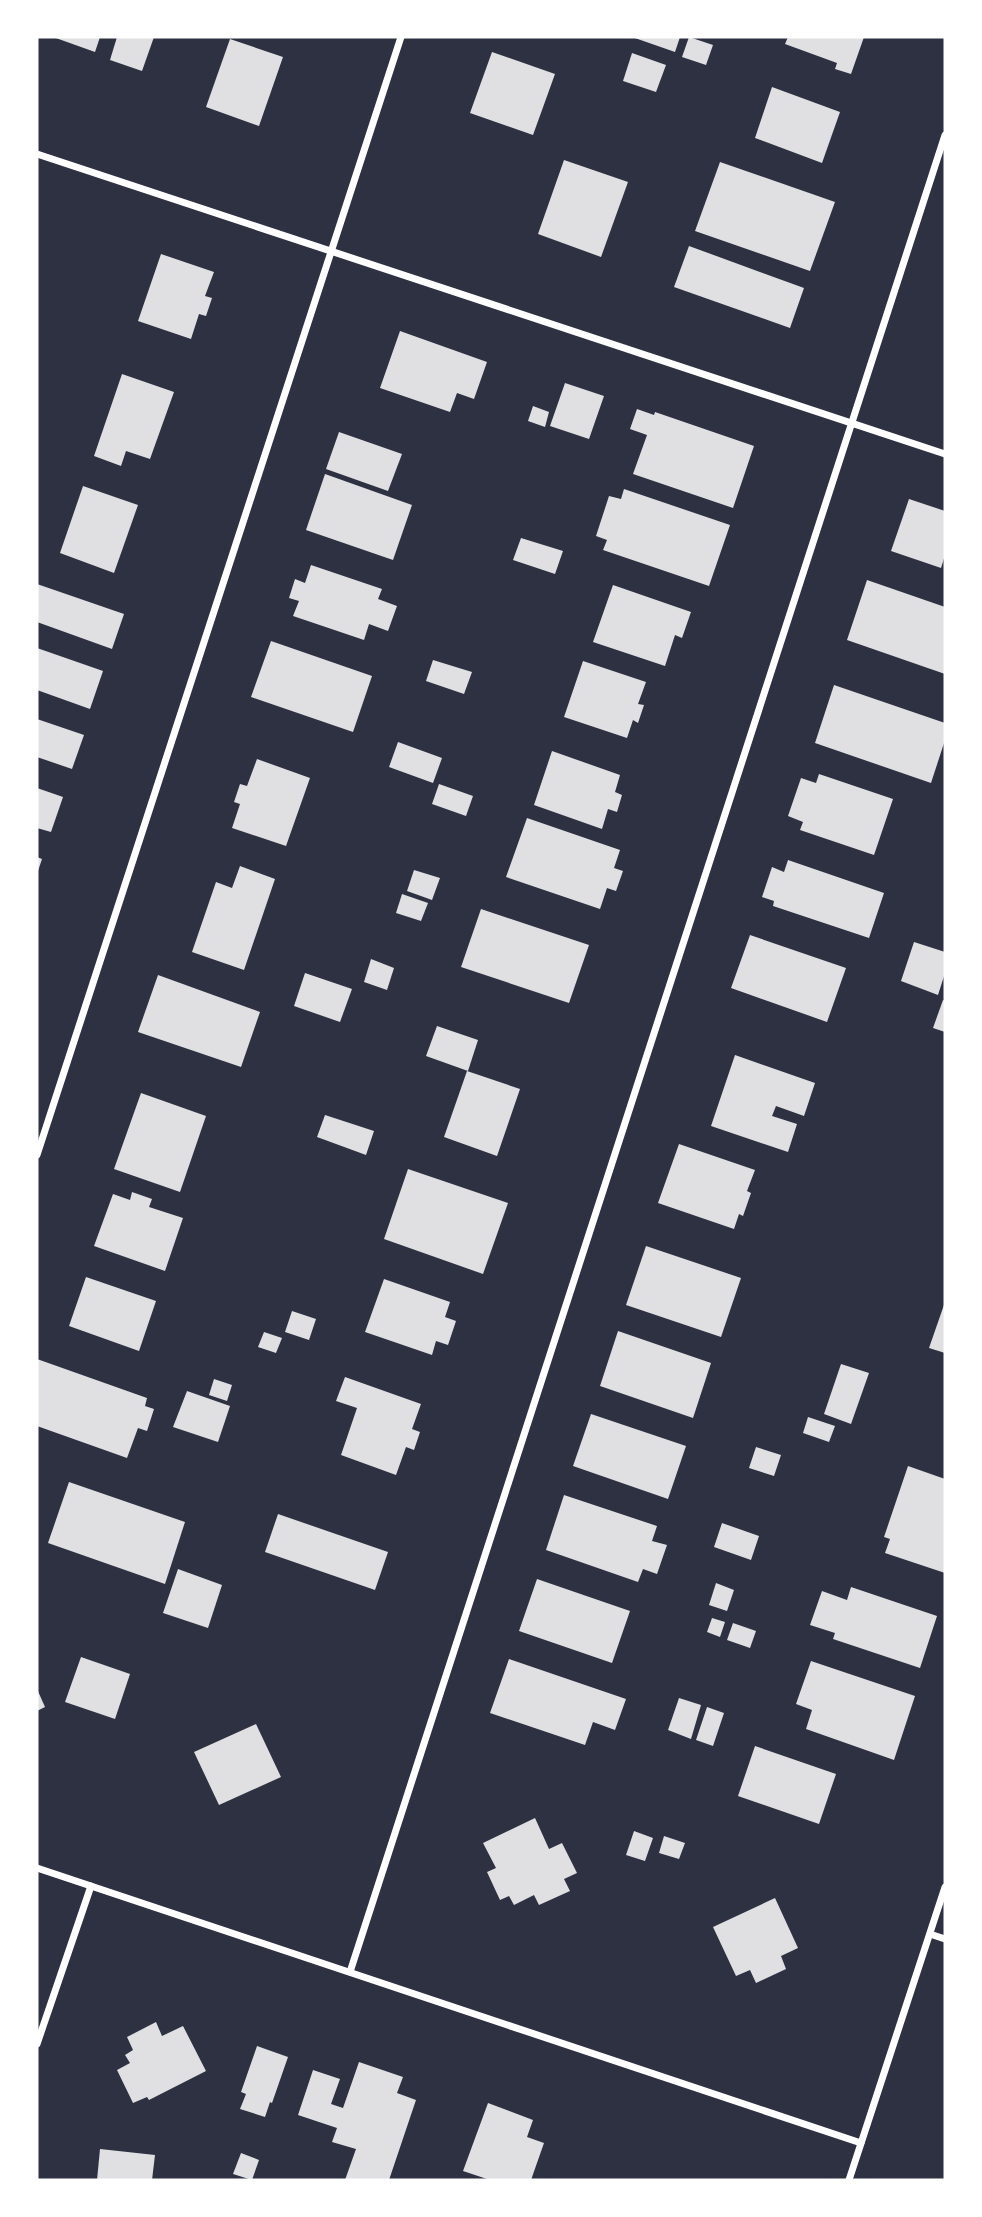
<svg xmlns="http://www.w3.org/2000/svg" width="982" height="2217" font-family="'Libre Baskerville',serif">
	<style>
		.building { fill: #e0e0e3 }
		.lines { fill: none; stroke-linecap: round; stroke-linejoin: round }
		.minor { stroke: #fff; stroke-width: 7 }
	</style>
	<rect width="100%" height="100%" fill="#2d3142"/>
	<g class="building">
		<polygon points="53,37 100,37 95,52"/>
		<polygon points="117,37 154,37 142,71 110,60"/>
		<polygon points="632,37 680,37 675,52"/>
		<polygon points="689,37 713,45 706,65 682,57"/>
		<polygon points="788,37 864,37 851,74 835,69 837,63 785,44"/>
		<polygon points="230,39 283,57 259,126 206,107"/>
		<polygon points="492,52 555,74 533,135 470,113"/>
		<polygon points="632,53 666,65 656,92 623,81"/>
		<polygon points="772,87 840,112 822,163 755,138"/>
		<polygon points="564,160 628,182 601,257 538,234"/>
		<polygon points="720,162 835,202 810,271 695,231"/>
		<polygon points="689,246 804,288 790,328 674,287"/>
		<polygon points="161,254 214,272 205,296 212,298 206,316 199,314 191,339 138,321"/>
		<polygon points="400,331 487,362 474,399 457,393 450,412 380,388"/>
		<polygon points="122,374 174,392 150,459 126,451 121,466 94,456"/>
		<polygon points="565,383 604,396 589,439 550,426"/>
		<polygon points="533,406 549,412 545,427 528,421"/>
		<polygon points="637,409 654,415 655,412 754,446 733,508 633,474 647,435 630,429"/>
		<polygon points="339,432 402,454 388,491 326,469"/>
		<polygon points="325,474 412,505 393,560 306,530"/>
		<polygon points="83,486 138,505 114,573 60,553"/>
		<polygon points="624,489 730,525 709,586 603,550 607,540 596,536 609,496 621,499"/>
		<polygon points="909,499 945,511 945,555 941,568 891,551"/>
		<polygon points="521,538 563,551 555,574 513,560"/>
		<polygon points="311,565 382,589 378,599 397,606 388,631 369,624 364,640 293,616 299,601 289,598 295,579 305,583"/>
		<polygon points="867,580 945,607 945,674 847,640"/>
		<polygon points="37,584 124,614 112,649 37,622"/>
		<polygon points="613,585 691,612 682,638 675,635 665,666 593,642"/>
		<polygon points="271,641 372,676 353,732 251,697"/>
		<polygon points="37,648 103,671 90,709 37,690"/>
		<polygon points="433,660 472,672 464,694 426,681"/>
		<polygon points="583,661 646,682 638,704 644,705 638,723 633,720 627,738 564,717"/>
		<polygon points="834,685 945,723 945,740 931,783 815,743"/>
		<polygon points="37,719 84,735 72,769 37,757"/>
		<polygon points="398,742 442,758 433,783 389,767"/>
		<polygon points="552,751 620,775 615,792 622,795 617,812 608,809 602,829 534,805"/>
		<polygon points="257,759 310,778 286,846 232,828 240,804 234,802 240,784 247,786"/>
		<polygon points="819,774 893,799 874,855 800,830 803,822 788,816 801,778 816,783"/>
		<polygon points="439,784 473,796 466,816 432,804"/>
		<polygon points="37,788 63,797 51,832 37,828"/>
		<polygon points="527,818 620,850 614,868 623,871 616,891 607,888 600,909 506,877"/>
		<polygon points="37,857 42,859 37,874"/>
		<polygon points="788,860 884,893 869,938 773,906 774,901 762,897 772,867 784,872"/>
		<polygon points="240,866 275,879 244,970 192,952 216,882 232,888"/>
		<polygon points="414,870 440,878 432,900 407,891"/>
		<polygon points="402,894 428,903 421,921 396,913"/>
		<polygon points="481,909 589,945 569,1003 461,967"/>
		<polygon points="750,935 846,968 827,1022 731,988"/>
		<polygon points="914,942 945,952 945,973 938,995 901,981"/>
		<polygon points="371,959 394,968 387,990 364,982"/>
		<polygon points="305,973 352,989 340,1022 294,1006"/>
		<polygon points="158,975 260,1012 241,1067 138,1032"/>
		<polygon points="943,1000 945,1001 945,1032 933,1028"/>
		<polygon points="437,1026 478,1040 468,1071 426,1056"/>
		<polygon points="735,1055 815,1083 804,1116 776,1106 772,1116 797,1124 788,1152 711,1126"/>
		<polygon points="467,1071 520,1089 497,1156 444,1137"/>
		<polygon points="141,1093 206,1116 180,1192 114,1169"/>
		<polygon points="325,1115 374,1131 366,1155 317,1137"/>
		<polygon points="679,1144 755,1170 747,1191 751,1193 743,1216 739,1214 734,1229 658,1203"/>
		<polygon points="408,1169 508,1203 483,1274 384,1239"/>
		<polygon points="132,1192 152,1199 149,1207 183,1218 165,1271 94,1246 113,1194 130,1200"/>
		<polygon points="646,1246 741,1278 721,1337 626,1305"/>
		<polygon points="86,1277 156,1301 139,1351 69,1326"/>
		<polygon points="384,1279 450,1302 445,1317 456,1321 448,1345 436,1341 432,1355 365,1332"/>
		<polygon points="945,1302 945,1353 929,1348"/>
		<polygon points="292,1311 316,1319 309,1340 285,1332"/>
		<polygon points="618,1331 711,1363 693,1418 600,1386"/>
		<polygon points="264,1332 282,1338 276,1353 258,1347"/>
		<polygon points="37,1359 147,1398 145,1406 154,1409 147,1431 138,1428 127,1458 37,1426"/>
		<polygon points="841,1364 869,1373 851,1424 824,1414"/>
		<polygon points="345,1377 421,1404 412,1429 420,1432 414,1450 406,1447 396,1475 341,1455 357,1408 336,1401"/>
		<polygon points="214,1379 232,1385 227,1401 209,1395"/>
		<polygon points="187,1391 230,1406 218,1442 173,1427"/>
		<polygon points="591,1414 686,1446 668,1499 573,1466"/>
		<polygon points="808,1417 835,1426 829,1442 803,1433"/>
		<polygon points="756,1447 781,1455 774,1476 749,1468"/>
		<polygon points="908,1466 945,1479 945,1573 885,1553 890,1539 884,1537"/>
		<polygon points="69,1482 185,1522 165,1584 48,1543"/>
		<polygon points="564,1495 657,1526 652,1541 667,1545 657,1574 643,1569 638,1582 546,1550"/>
		<polygon points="278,1514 388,1552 375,1590 265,1552"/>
		<polygon points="722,1523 759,1536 751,1560 714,1547"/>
		<polygon points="178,1569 222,1585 208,1628 163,1613"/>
		<polygon points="537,1579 630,1611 612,1663 519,1631"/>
		<polygon points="716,1583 734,1590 727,1611 709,1605"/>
		<polygon points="851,1587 937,1616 920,1668 833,1639 835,1633 810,1625 822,1591 847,1600"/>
		<polygon points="712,1618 725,1622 720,1637 707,1632"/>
		<polygon points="733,1623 756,1631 750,1648 727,1640"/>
		<polygon points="81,1657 130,1674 115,1719 65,1702"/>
		<polygon points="509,1659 626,1699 615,1730 593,1722 585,1745 490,1713"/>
		<polygon points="811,1661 915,1696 894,1760 806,1729 812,1710 796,1704"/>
		<polygon points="37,1689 45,1707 37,1711"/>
		<polygon points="679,1698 701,1705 691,1739 668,1730"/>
		<polygon points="707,1707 724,1713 713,1746 696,1740"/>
		<polygon points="256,1724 281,1777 219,1805 194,1752"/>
		<polygon points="755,1746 836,1774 819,1824 738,1796"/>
		<polygon points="535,1818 549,1849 562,1843 577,1873 564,1879 570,1891 539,1905 534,1895 514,1905 509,1896 500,1900 487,1872 496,1868 483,1843"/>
		<polygon points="634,1831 653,1838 645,1861 626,1855"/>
		<polygon points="664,1836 685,1843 679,1859 659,1853"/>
		<polygon points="775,1898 798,1948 781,1956 786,1969 756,1983 750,1970 736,1976 713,1927"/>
		<polygon points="156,2022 162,2036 183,2026 206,2071 149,2100 147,2097 133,2103 117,2070 130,2063 125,2055 133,2050 127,2037"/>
		<polygon points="257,2046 288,2057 272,2103 270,2102 265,2117 240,2109 246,2094 241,2092"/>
		<polygon points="359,2062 403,2077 397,2093 416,2100 389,2180 345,2180 356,2149 332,2142 337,2128 298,2115 313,2070 340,2079 331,2104 343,2108"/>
		<polygon points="488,2103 533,2120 527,2137 544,2143 531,2180 490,2180 463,2171"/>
		<polygon points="100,2149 155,2155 152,2180 97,2180"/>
		<polygon points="241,2153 259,2160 252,2180 233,2174"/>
	</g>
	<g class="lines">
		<g class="minor">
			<polyline points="37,154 945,454"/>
			<polyline points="37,1155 401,37"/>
			<polyline points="37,1868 861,2143"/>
			<polyline points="930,1934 945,1939"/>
			<polyline points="350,1972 945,135"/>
			<polyline points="37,2044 91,1886"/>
			<polyline points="849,2180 945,1887"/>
		</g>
	</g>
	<rect width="982" height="2217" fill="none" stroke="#ffffff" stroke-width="77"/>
</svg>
